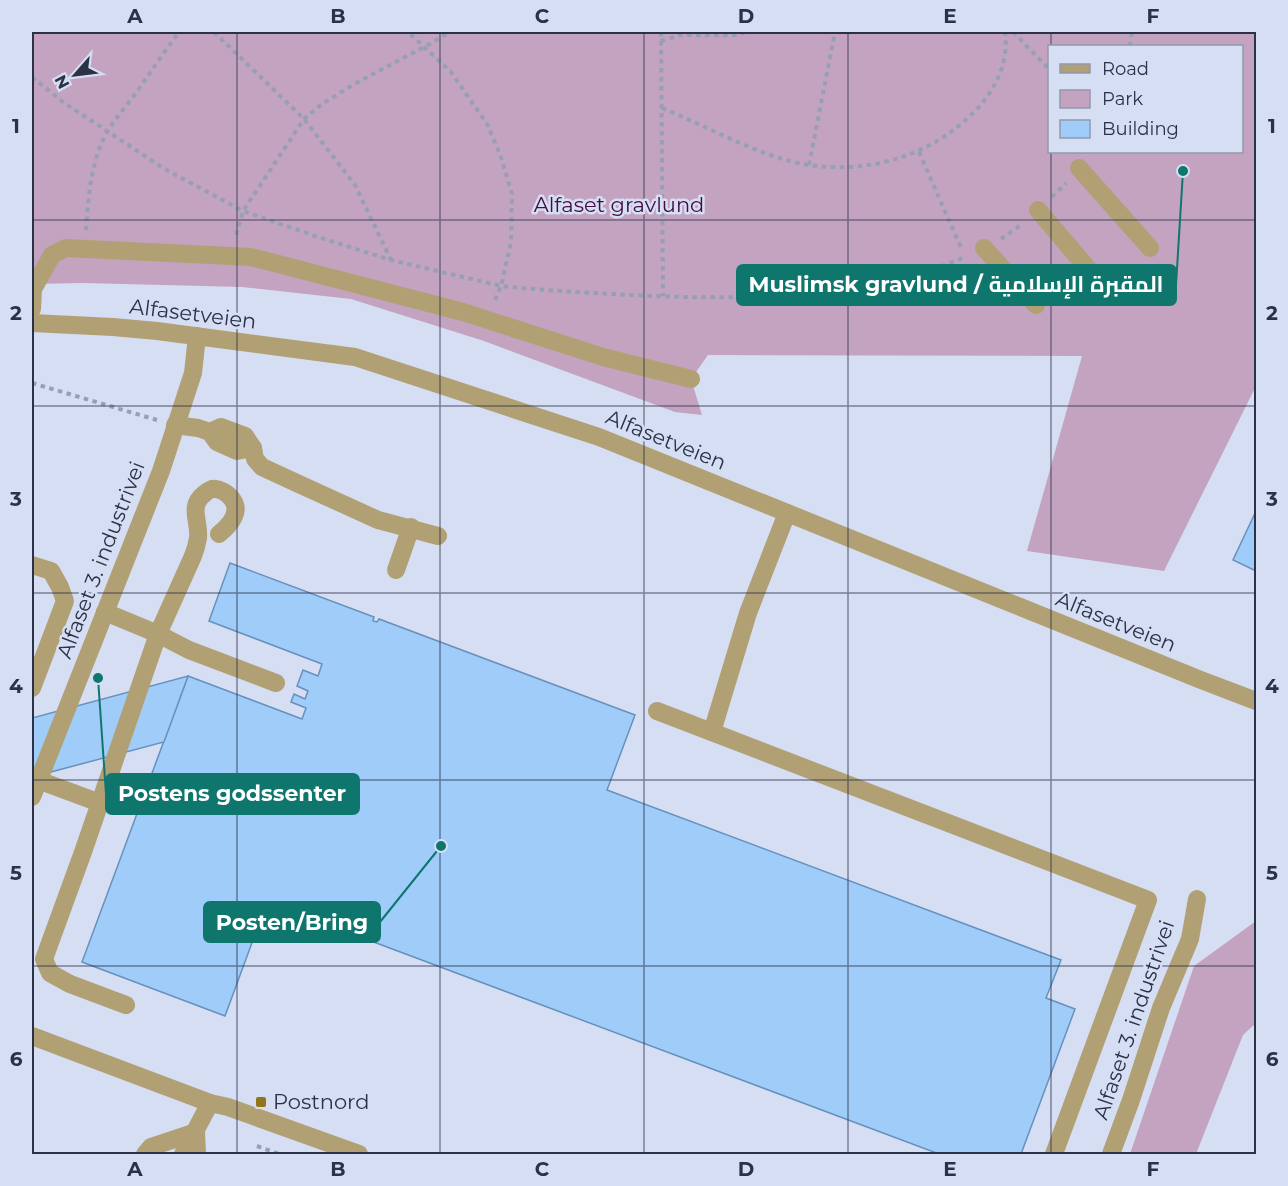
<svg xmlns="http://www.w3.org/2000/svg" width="1288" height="1186" font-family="Montserrat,Cairo,sans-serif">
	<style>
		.green { fill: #c3a3c0; fill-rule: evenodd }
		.building { fill: #9fccf9; stroke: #6791bc; stroke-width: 1.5 }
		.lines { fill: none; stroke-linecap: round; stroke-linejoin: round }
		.path { stroke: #979fb5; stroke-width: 4; stroke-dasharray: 4.5 4.5; stroke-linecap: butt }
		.minor { stroke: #b1a073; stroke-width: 18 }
		.grid { fill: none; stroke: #2b3248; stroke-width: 1.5; stroke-opacity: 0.55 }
		.poi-dot { fill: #92751b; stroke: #d6def4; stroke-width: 2 }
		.labels { text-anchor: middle; stroke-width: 5; stroke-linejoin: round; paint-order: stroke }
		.park-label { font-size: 21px; fill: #450b43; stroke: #d6def4 }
		.street-label { font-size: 21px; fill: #2b3248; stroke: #d6def4 }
		.poi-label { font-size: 21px; fill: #2b3248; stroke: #d6def4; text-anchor: start }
		.leader { fill: none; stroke: #0f766e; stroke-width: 2 }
		.callout-dot { fill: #0f766e; stroke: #d6def4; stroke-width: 2 }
		.callout { fill: #0f766e; stroke: #0f766e; stroke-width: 2 }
		.callout-label { font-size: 22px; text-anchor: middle; font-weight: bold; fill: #fff }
		.neatline { fill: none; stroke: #2b3248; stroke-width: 2 }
		.grid-label { font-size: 20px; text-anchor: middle; font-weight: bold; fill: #2b3248 }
	</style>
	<rect width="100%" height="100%" fill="#d6def4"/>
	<g class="green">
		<path d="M32 32H1256V386L1164 571 1027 551 1082 356 708 355 691 379 702 415 675 412 484 341 351 299 242 287 83 283 32 284ZM1050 46H1242V152H1050Z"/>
		<polygon points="1256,921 1256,1023 1243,1035 1196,1154 1130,1154 1194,966"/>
	</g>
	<g class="building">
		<polygon points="1256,511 1256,571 1233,560"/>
		<polygon points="230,563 374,617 373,621 377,622 379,619 635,715 607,790 1061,960 1046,998 1075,1009 1021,1154 939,1154 267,902 225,1016 82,962 188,676 302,719 306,708 291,702 294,694 305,699 308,691 297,686 303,670 318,676 322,664 209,621"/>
		<polygon points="188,676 164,742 32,777 32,718"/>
	</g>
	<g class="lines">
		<g class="path">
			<polyline points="214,32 304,119 355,185 391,260"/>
			<polyline points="661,32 663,296"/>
			<polyline points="1013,32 1050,70"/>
			<polyline points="661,41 680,35 738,35 746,32"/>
			<polyline points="1130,46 1132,32"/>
			<polyline points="32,77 63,102 163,168 243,211 321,238 391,260 501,286 511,242 512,194 500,154 487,124 451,72 408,32"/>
			<path d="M662 108C701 124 739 145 779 158 845 179 920 164 970 116 994 93 1009 65 1005 32"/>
			<polyline points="919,152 962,250"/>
			<polyline points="809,165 835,32"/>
			<polyline points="1052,197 1066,183"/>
			<path d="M86 230C88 202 90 173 100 147 107 128 121 113 133 97 149 75 163 53 179 32"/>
			<polyline points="236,235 243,211 304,119 322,104 356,83 426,46 450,32"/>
			<polyline points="1001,239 1022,224"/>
			<path d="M495 300 501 286C562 292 622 295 683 297 735 298 787 297 838 291 878 287 928 272 965 257"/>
			<polyline points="32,383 157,420"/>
			<polyline points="257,1146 279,1154"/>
		</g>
		<g class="minor">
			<polyline points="1079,168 1150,248"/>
			<polyline points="1038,210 1106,290"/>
			<polyline points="984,248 1036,305"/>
			<polyline points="32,309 33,289 52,255 66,248 251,257 463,312 603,357 691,379"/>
			<polyline points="32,323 113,327 157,331 355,357 599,437 1201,680 1256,701"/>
			<polyline points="175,425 198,428 210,432 217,442 237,451 253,448"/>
			<polyline points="210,432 221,427 245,436 253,448 255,459 262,467 301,485 378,520 438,536"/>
			<polyline points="32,565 51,571 60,587 65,601 32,688"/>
			<polyline points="396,570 411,527"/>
			<polyline points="105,612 158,634 189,650 276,683"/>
			<polyline points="657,711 1148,900 1054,1154"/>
			<polyline points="712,732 748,613 787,513"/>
			<polyline points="38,780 100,803"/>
			<polyline points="32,797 161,471 193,373 197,336"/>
			<path d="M126 1005 70 984 50 973 44 959 83 852 158 634 193 556C195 551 197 544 198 538 200 521 188 507 204 494 208 491 207 491 212 489 219 488 228 493 232 499 242 512 229 526 219 534"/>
			<polyline points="32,1036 210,1103 228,1107 359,1154"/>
			<polyline points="145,1154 151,1147 196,1132 197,1154"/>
			<polyline points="183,1154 210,1103"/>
			<polyline points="1111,1154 1131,1100 1161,1008 1190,939 1197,899"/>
		</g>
	</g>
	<path class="grid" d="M237 32V1154M440 32V1154M644 32V1154M848 32V1154M1051 32V46M1051 152V1154M32 220H1256M32 406H1256M32 593H1256M32 780H1256M32 966H1256"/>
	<rect class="poi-dot" x="255" y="1096" width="12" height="12" rx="3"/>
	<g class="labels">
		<g class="park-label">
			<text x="619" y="212">Alfaset gravlund</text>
		</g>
		<g class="street-label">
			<text transform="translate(193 314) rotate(7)" y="7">Alfasetveien</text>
			<text transform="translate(666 440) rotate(22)" y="7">Alfasetveien</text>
			<text transform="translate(101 560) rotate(-69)" y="7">Alfaset 3. industrivei</text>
			<text transform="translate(1116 622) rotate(22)" y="7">Alfasetveien</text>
			<text transform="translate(1134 1020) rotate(-71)" y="7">Alfaset 3. industrivei</text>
		</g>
		<g class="poi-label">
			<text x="273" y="1109">Postnord</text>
		</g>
	</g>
	<path class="leader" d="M1183 171L1176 285M98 678L106 794M441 846L380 922"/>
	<g class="callout-dot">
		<circle cx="1183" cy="171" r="6"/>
		<circle cx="98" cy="678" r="6"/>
		<circle cx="441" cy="846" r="6"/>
	</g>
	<g class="callout">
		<rect x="737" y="265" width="439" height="40" rx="6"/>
		<rect x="106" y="774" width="253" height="40" rx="6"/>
		<rect x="204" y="902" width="176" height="40" rx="6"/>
	</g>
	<g class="callout-label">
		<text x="956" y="292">Muslimsk gravlund / المقبرة الإسلامية</text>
		<text x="232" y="801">Postens godssenter</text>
		<text x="292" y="930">Posten/Bring</text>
	</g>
	<rect width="1288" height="1186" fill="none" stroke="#d6def4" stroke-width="66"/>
	<rect x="1048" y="45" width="195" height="108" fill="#d6def4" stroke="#9299af" stroke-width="1.5"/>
	<rect x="1060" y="64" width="30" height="9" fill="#b1a073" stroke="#9299af" stroke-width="1.5"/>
	<text x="1102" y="75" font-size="18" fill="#2b3248">Road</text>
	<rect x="1060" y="90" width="30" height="18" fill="#c3a3c0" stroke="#9299af" stroke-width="1.5"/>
	<text x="1102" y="105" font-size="18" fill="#2b3248">Park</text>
	<rect x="1060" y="120" width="30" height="18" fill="#9fccf9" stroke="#9299af" stroke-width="1.5"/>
	<text x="1102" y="135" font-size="18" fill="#2b3248">Building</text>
	<g transform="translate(75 75) rotate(242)" stroke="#d6def4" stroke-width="4.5" paint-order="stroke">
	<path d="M0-4.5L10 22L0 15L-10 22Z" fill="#2b3248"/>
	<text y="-9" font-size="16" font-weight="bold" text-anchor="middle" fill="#2b3248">N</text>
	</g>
	<rect x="33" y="33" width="1222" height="1120" class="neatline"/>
	<g class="grid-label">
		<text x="135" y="23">A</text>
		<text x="338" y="23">B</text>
		<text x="542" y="23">C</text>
		<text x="746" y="23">D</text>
		<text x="950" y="23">E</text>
		<text x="1153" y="23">F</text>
		<text x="16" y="133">1</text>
		<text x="1272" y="133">1</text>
		<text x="16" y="320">2</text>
		<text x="1272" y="320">2</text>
		<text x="16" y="506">3</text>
		<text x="1272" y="506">3</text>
		<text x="16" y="693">4</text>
		<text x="1272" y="693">4</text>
		<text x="16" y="880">5</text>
		<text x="1272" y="880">5</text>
		<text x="16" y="1066">6</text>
		<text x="1272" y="1066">6</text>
		<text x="135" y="1176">A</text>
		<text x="338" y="1176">B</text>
		<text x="542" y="1176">C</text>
		<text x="746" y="1176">D</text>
		<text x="950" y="1176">E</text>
		<text x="1153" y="1176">F</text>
	</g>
</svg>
